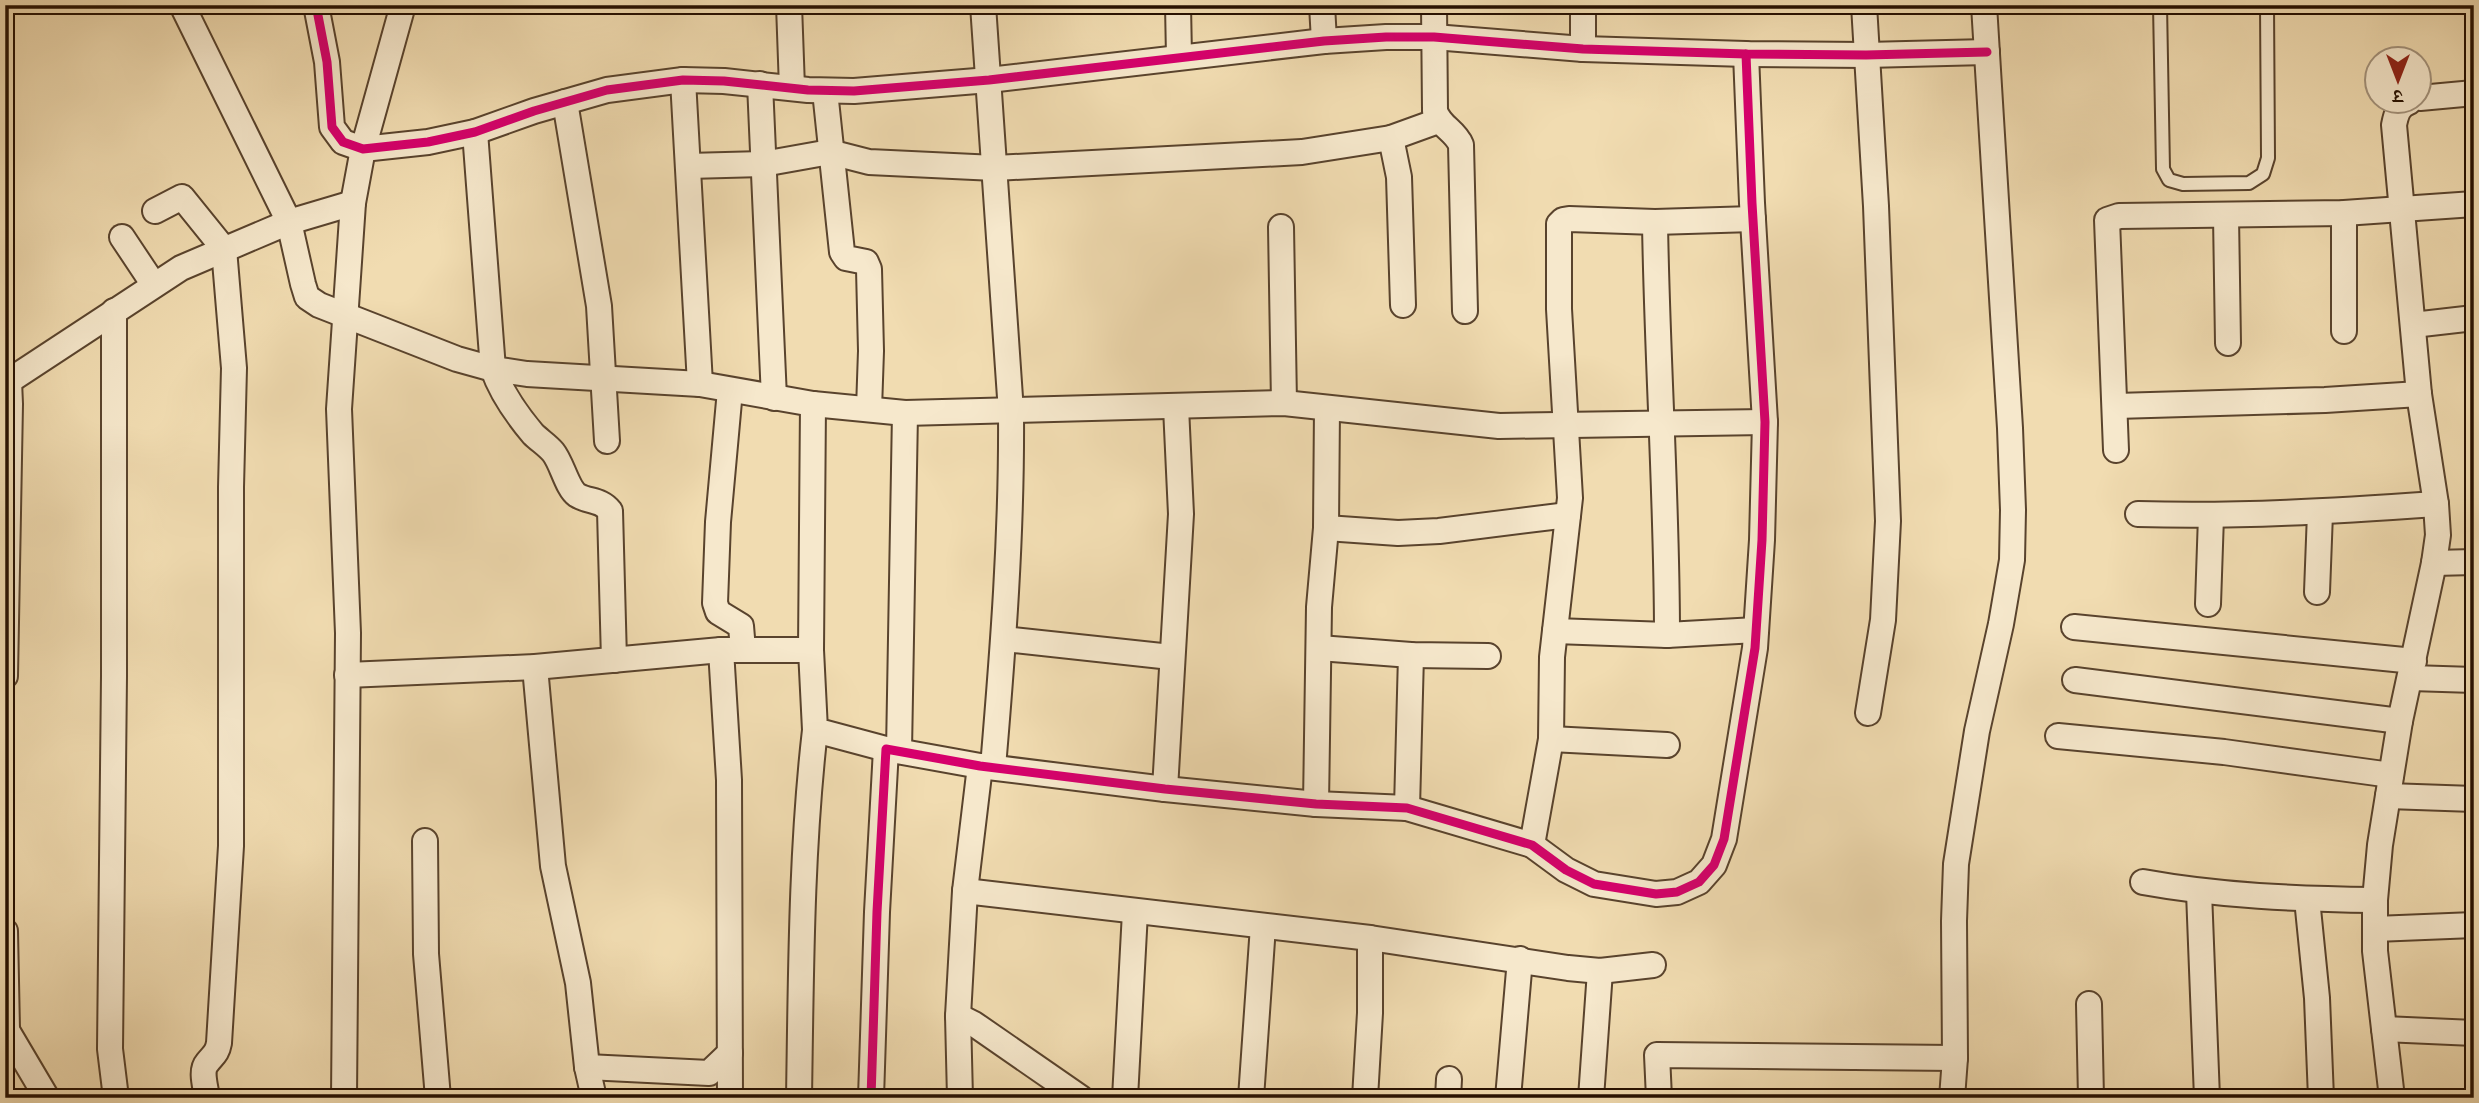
<svg xmlns="http://www.w3.org/2000/svg" width="2479" height="1103" font-family="'IM FELL French Canon','Noto Serif Devanagari',serif">
	<style>
		.lines { fill: none; stroke-linecap: round; stroke-linejoin: round }
		.service-casing { stroke: #59432d; stroke-width: 16 }
		.minor-casing { stroke: #59432d; stroke-width: 28 }
		.service { stroke: #f6e8cc; stroke-width: 12 }
		.minor { stroke: #f6e8cc; stroke-width: 24 }
		.cycleway-casing { stroke: #f6e8cc; stroke-width: 13 }
		.cycleway { stroke: #d6006c; stroke-width: 9 }
	</style>
	<rect width="100%" height="100%" fill="#f1dcb1"/>
	<filter id="stains"><feTurbulence type="fractalNoise" baseFrequency=".00286" numOctaves="4"/><feColorMatrix values="0 0 0 0 .2 0 0 0 0 .09 0 0 0 0 .02 0 0 0 .5 -.17"/></filter>
	<radialGradient id="worn" r=".72"><stop offset=".6" stop-color="#630" stop-opacity="0"/><stop offset="1" stop-color="#630" stop-opacity=".3"/></radialGradient>
	<g class="lines">
		<defs>
			<polyline id="service" points="2160,5 2163,169 2169,180 2183,184 2249,183 2263,174 2268,158 2267,5"/>
			<g id="minor">
				<polyline points="182,5 289,222 303,284 307,297 319,305 457,359 493,369 527,374 700,384 813,404 905,413 1284,403 1499,426 1765,422"/>
				<polyline points="316,5 327,62 332,127 343,142 363,149 428,142 475,132 534,111 607,90 683,80 724,81 808,90 854,91 989,80 1324,41 1386,37 1434,37 1583,49 1746,54 1866,55 1987,52"/>
				<polyline points="789,5 792,88"/>
				<path d="M983 5 1011 412C1012 531 1003 649 993 767"/>
				<polyline points="1178,5 1179,57"/>
				<polyline points="1322,5 1324,41"/>
				<path d="M1434 5 1435 111C1440 127 1455 130 1461 145L1465 311"/>
				<polyline points="1864,5 1876,206 1888,521 1883,620 1868,713"/>
				<polyline points="1583,49 1583,5"/>
				<polyline points="683,80 700,384"/>
				<polyline points="760,84 774,398"/>
				<polyline points="825,91 842,252 846,258 866,262 869,269 871,351 869,409"/>
				<polyline points="2420,98 2474,93"/>
				<polyline points="565,102 599,306 607,441"/>
				<path d="M475 132 493 369C501 392 517 415 533 434 539 440 547 445 553 452 562 463 567 488 577 495 588 502 601 499 610 511L614 660"/>
				<polyline points="1391,138 1399,177 1403,305"/>
				<polyline points="688,166 763,164 830,152 869,162 995,168 1302,152 1391,138 1438,121"/>
				<path d="M155 211 182 197 224 249 234 368 231 487V846L219 1043C217 1054 213 1055 207 1063 200 1071 206 1088 207 1098"/>
				<polyline points="2344,213 2344,331"/>
				<polyline points="2226,216 2228,343"/>
				<path d="M1655 222C1657 360 1667 497 1667 635"/>
				<polyline points="1281,227 1284,403"/>
				<polyline points="122,237 154,285"/>
				<polyline points="114,311 114,676 110,1049 116,1098"/>
				<polyline points="2413,325 2474,318"/>
				<polyline points="9,381 181,268 289,222 353,203"/>
				<polyline points="5,383 9,381 10,404 5,676"/>
				<polyline points="730,390 718,522 715,603 718,612 741,626 743,650"/>
				<polyline points="813,404 811,650 815,730 886,749"/>
				<polyline points="2116,406 2325,400 2419,394"/>
				<polyline points="2116,450 2107,220 2119,216 2344,213 2474,204"/>
				<path d="M2138 514C2238 517 2336 511 2436 504"/>
				<polyline points="1326,528 1398,533 1439,531 1568,515"/>
				<polyline points="2434,563 2474,562"/>
				<polyline points="2317,592 2320,513"/>
				<polyline points="2208,604 2211,516"/>
				<polyline points="2074,627 2414,661"/>
				<polyline points="1555,631 1667,635 1756,630"/>
				<polyline points="1004,639 1171,657"/>
				<polyline points="1319,648 1411,655 1488,656"/>
				<polyline points="721,650 729,780 730,1098"/>
				<polyline points="535,667 553,866 578,983 587,1067 594,1098"/>
				<polyline points="347,675 535,667 721,650 811,650"/>
				<polyline points="2411,678 2474,680"/>
				<polyline points="2075,680 2400,721"/>
				<polyline points="2058,736 2224,752 2391,775"/>
				<polyline points="1551,739 1667,745"/>
				<polyline points="899,751 905,413"/>
				<polyline points="1165,789 1181,514 1176,407"/>
				<polyline points="2388,796 2474,799"/>
				<polyline points="1316,804 1319,607 1326,528 1327,408"/>
				<polyline points="1407,808 1411,655"/>
				<polyline points="425,841 426,954 438,1098"/>
				<polyline points="1532,845 1551,739 1552,657 1570,498 1559,309 1559,224 1563,220 1569,219 1655,222 1753,219"/>
				<path d="M2143 882C2220 896 2297 899 2375 900"/>
				<polyline points="965,891 1370,938 1568,968 1600,971 1653,965"/>
				<polyline points="2199,892 2207,1098"/>
				<polyline points="2307,899 2317,998 2321,1098"/>
				<polyline points="2375,929 2474,925"/>
				<polyline points="5,931 7,1030"/>
				<polyline points="2089,1004 2091,1098"/>
				<polyline points="958,1016 974,1024 1081,1098"/>
				<polyline points="5,1027 47,1098"/>
				<polyline points="2384,1029 2474,1033"/>
				<polyline points="587,1067 709,1073 730,1053"/>
				<polyline points="344,1098 348,633 339,409 353,203 363,149 403,5"/>
				<path d="M799 1098C801 975 801 852 815 730"/>
				<polyline points="871,1098 877,912 886,749 980,766 1165,789 1316,804 1407,808 1532,845 1566,870 1594,884 1656,894 1677,892 1699,882 1714,865 1724,839 1755,648 1762,540 1765,422 1752,203 1746,54"/>
				<polyline points="960,1098 958,1016 965,891 980,766"/>
				<polyline points="1125,1098 1135,912"/>
				<polyline points="1251,1098 1263,926"/>
				<polyline points="1365,1098 1370,1013 1370,938"/>
				<polyline points="1448,1098 1449,1079"/>
				<polyline points="1508,1098 1520,959"/>
				<polyline points="1591,1098 1600,971"/>
				<polyline points="1659,1098 1657,1055 1955,1058"/>
				<polyline points="1952,1098 1955,1058 1954,921 1956,864 1977,731 2001,624 2012,560 2013,510 2010,428 1984,5"/>
				<path d="M2392 1098 2375 951V900L2380 845 2400 721 2434 563 2438 535 2436 504 2419 394 2394 125C2396 115 2398 106 2409 102"/>
			</g>
		</defs>
		<use href="#service" class="service-casing"/>
		<use href="#minor" class="minor-casing"/>
		<use href="#service" class="service"/>
		<use href="#minor" class="minor"/>
		<defs>
			<g id="cycleway">
				<polyline points="316,5 327,62 332,127 343,142 363,149 428,142 475,132 534,111 607,90 683,80 724,81 808,90 854,91 989,80 1324,41 1386,37 1434,37 1583,49 1746,54 1866,55 1987,52"/>
				<polyline points="871,1098 877,912 886,749 980,766 1165,789 1316,804 1407,808 1532,845 1566,870 1594,884 1656,894 1677,892 1699,882 1714,865 1724,839 1755,648 1762,540 1765,422 1752,203 1746,54"/>
			</g>
		</defs>
		<use href="#cycleway" class="cycleway-casing"/>
		<use href="#cycleway" class="cycleway"/>
	</g>
	<rect width="2479" height="1103" fill="none" stroke="#f1dcb1" stroke-width="28"/>
	<rect x="7" y="7" width="2465" height="1089" fill="none" stroke="#261001" stroke-width="3.5"/>
	<rect x="14" y="14" width="2451" height="1075" fill="none" stroke="#261001" stroke-width="2"/>
	<g transform="translate(2398 80) rotate(180)"><circle r="33" fill="#f6e8cc" stroke="#a3927b" stroke-width="2"/>
	<path d="M0-5L12 26L0 18L-12 26Z" fill="#8f2418"/>
	<text y="-10" font-size="19" font-weight="bold" text-anchor="middle" fill="#261001">उ</text>
	</g>
	<rect width="100%" height="100%" filter="url(#stains)"/>
	<rect width="100%" height="100%" fill="url(#worn)"/>
</svg>
